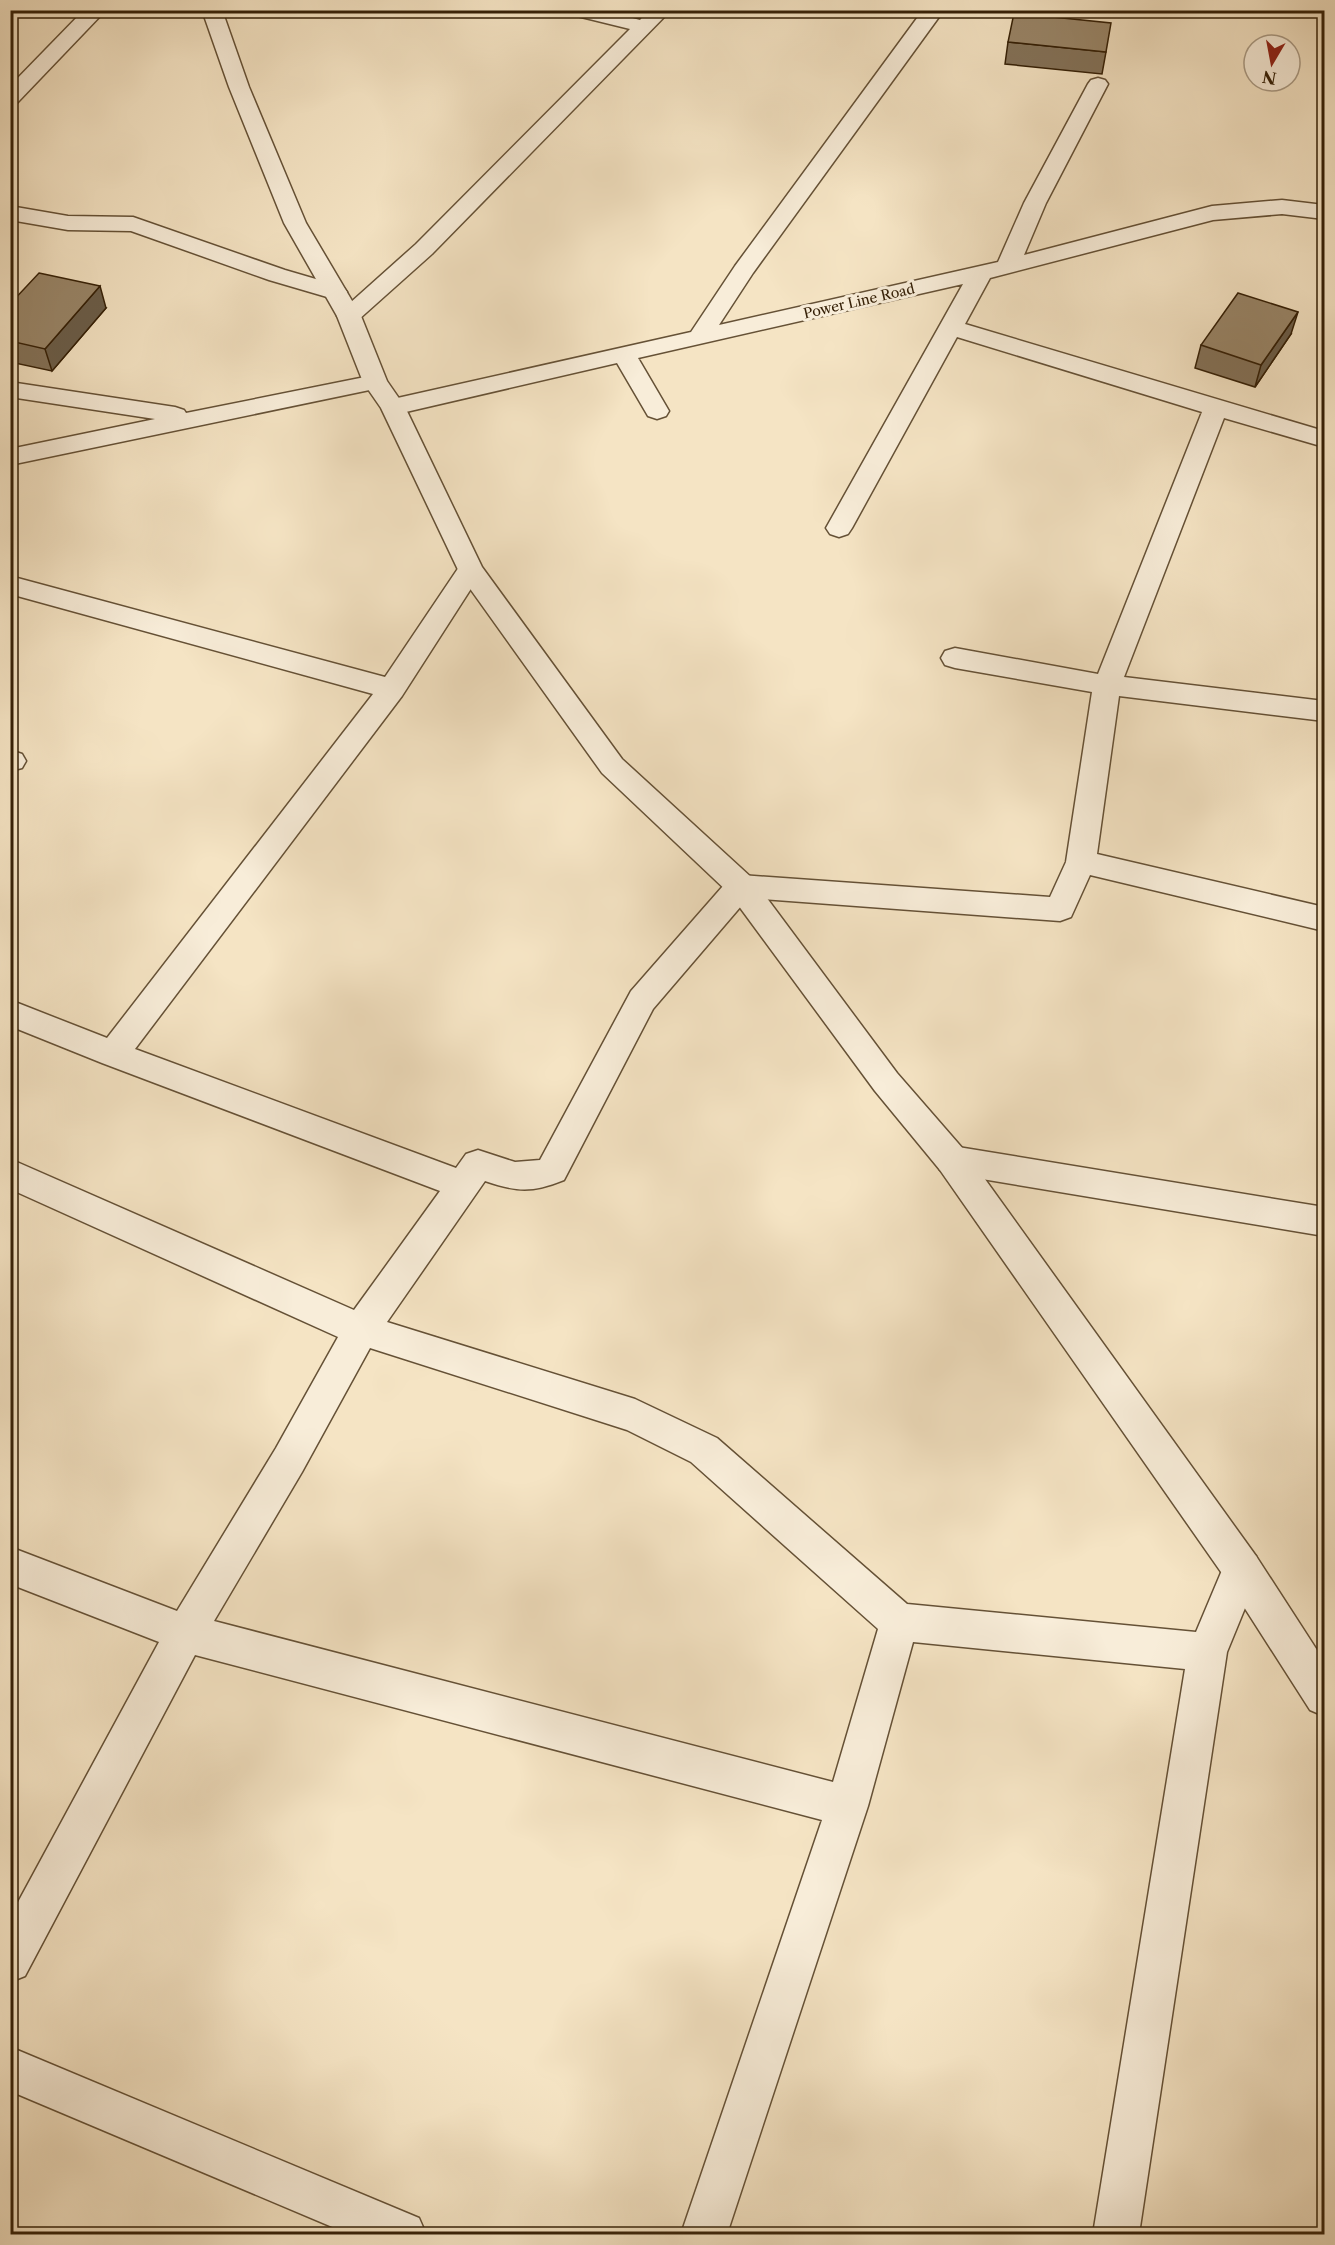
<svg xmlns="http://www.w3.org/2000/svg" width="1335" height="2245" font-family="'Libre Caslon Text',serif">
	<style>
		.lines { fill: none; stroke-linecap: round; stroke-linejoin: round }
		.minor-casing { stroke: #655136; stroke-width: 3 }
		.tertiary-casing { stroke: #655136; stroke-width: 3 }
		.minor { fill: #f8edd9; fill-rule: evenodd }
		.tertiary { fill: #f8edd9; fill-rule: evenodd }
		.wall { fill: #84735a; stroke: #352007; stroke-width: 1.5 }
		.shaded-wall { fill: #6b5e4a; stroke: #352007; stroke-width: 1.5 }
		.building { fill: #998669; stroke: #352007; stroke-width: 1.5 }
		.labels { text-anchor: middle; stroke-width: 6; stroke-linejoin: round; paint-order: stroke }
		.far-street-label { font-size: 14px; fill: #352007; stroke: #f8edd9 }
	</style>
	<rect width="100%" height="100%" fill="#f5e4c4"/>
	<filter id="stains"><feTurbulence type="fractalNoise" baseFrequency=".00333" numOctaves="4"/><feColorMatrix values="0 0 0 0 .2 0 0 0 0 .09 0 0 0 0 .02 0 0 0 .5 -.17"/></filter>
	<radialGradient id="worn" r=".72"><stop offset=".6" stop-color="#630" stop-opacity="0"/><stop offset="1" stop-color="#630" stop-opacity=".3"/></radialGradient>
	<g class="lines">
		<defs>
			<g id="minor">
				<polygon points="84,10 106,10 17,103 10,105 10,86"/>
				<polygon points="566,10 602,10 640,20 649,10 671,10 432,254 357,321 349,323 341,321 337,316 341,311 416,244 630,29 569,14"/>
				<path d="M923 10H944L753 273 719 325 998 262 1024 203 1088 84 1091 80 1098 78 1105 80 1108 84 1046 203 1024 255 1212 206 1282 200 1324 205V219L1282 214 1213 220 990 278 965 324 1324 431V447L1224 418 1124 677 1324 701V721L1119 696 1097 854 1324 907V931L1090 875 1071 917 1060 921 748 898 653 1009 564 1180C532 1193 517 1192 485 1181L387 1322 635 1399 717 1438 907 1604 1196 1632 1228 1556 1242 1551 1256 1556 1261 1569 1227 1652 1139 2234H1093L1185 1669 913 1642 868 1806 727 2234H681L822 1820 195 1655 25 1976 10 1982V1917L159 1642 10 1584V1547L177 1611 276 1448 338 1337 10 1189V1159L354 1310 440 1191 102 1063 10 1026V1000L107 1038 373 694 10 594V576L385 677 461 564 470 561 479 564 483 570 402 696 135 1049 456 1168 466 1154 478 1150 515 1162 540 1160 631 991 730 878 741 875 1050 897 1066 862 1092 692 955 668 945 665 941 658 945 651 955 648 1098 674 1202 412 957 337 852 528 848 534 839 537 830 534 826 528 963 284 638 358 669 411 666 416 657 419 648 416 617 363 393 415 384 412 381 407 384 402 393 399 691 332 735 266ZM370 1348 627 1430 691 1462 878 1629 833 1782 214 1621 302 1472Z"/>
				<polygon points="10,206 68,216 133,217 285,270 343,287 347,292 343,297 335,299 327,297 269,280 131,231 68,230 10,220"/>
				<polygon points="375,375 384,377 387,382 384,387 10,465 10,449 155,419 10,397 10,382 175,407 184,410 186,413"/>
				<polygon points="10,750 22,754 26,761 22,768 10,771"/>
				<polygon points="952,1146 1324,1207 1324,1236 952,1174 940,1170 935,1160 940,1150"/>
				<polygon points="10,2047 419,2218 426,2234 349,2234 10,2091"/>
			</g>
			<polygon id="tertiary" points="202,10 222,10 249,87 306,223 361,316 387,381 405,407 482,567 622,759 752,878 897,1073 964,1150 1256,1556 1324,1661 1324,1716 1310,1710 1228,1582 940,1170 875,1091 730,894 602,773 461,576 381,408 363,382 337,316 284,223 229,87"/>
		</defs>
		<use href="#minor" class="minor-casing"/>
		<use href="#tertiary" class="tertiary-casing"/>
		<use href="#minor" class="minor"/>
		<use href="#tertiary" class="tertiary"/>
	</g>
	<g class="wall">
		<polygon points="1008,42 1106,52 1102,74 1005,64"/>
		<polygon points="10,304 106,308 52,371 10,362"/>
		<polygon points="1291,334 1255,387 1195,368 1201,345"/>
	</g>
	<g class="shaded-wall">
		<polygon points="100,286 106,308 52,371 45,349"/>
		<polygon points="1298,312 1291,334 1255,387 1261,365"/>
	</g>
	<g class="building">
		<polygon points="1014,13 1111,23 1106,52 1008,42"/>
		<polygon points="39,273 100,286 45,349 10,341 10,304"/>
		<polygon points="1238,293 1298,312 1261,365 1201,345"/>
	</g>
	<g class="labels">
		<g class="far-street-label">
			<text transform="translate(859 301) rotate(-13)" y="5">Power Line Road</text>
		</g>
	</g>
	<rect width="1335" height="2245" fill="none" stroke="#f5e4c4" stroke-width="36"/>
	<rect x="12" y="12" width="1311" height="2221" fill="none" stroke="#352007" stroke-width="3"/>
	<rect x="18" y="18" width="1299" height="2209" fill="none" stroke="#352007" stroke-width="1.5"/>
	<g transform="translate(1272 63) rotate(190)"><circle r="28" fill="#f8edd9" stroke="#aa9b85" stroke-width="1.5"/>
	<path d="M0-4.5L10 22L0 15L-10 22Z" fill="#8f2418"/>
	<text y="-9" font-size="16" font-weight="bold" text-anchor="middle" fill="#352007">N</text>
	</g>
	<rect width="100%" height="100%" filter="url(#stains)"/>
	<rect width="100%" height="100%" fill="url(#worn)"/>
</svg>
